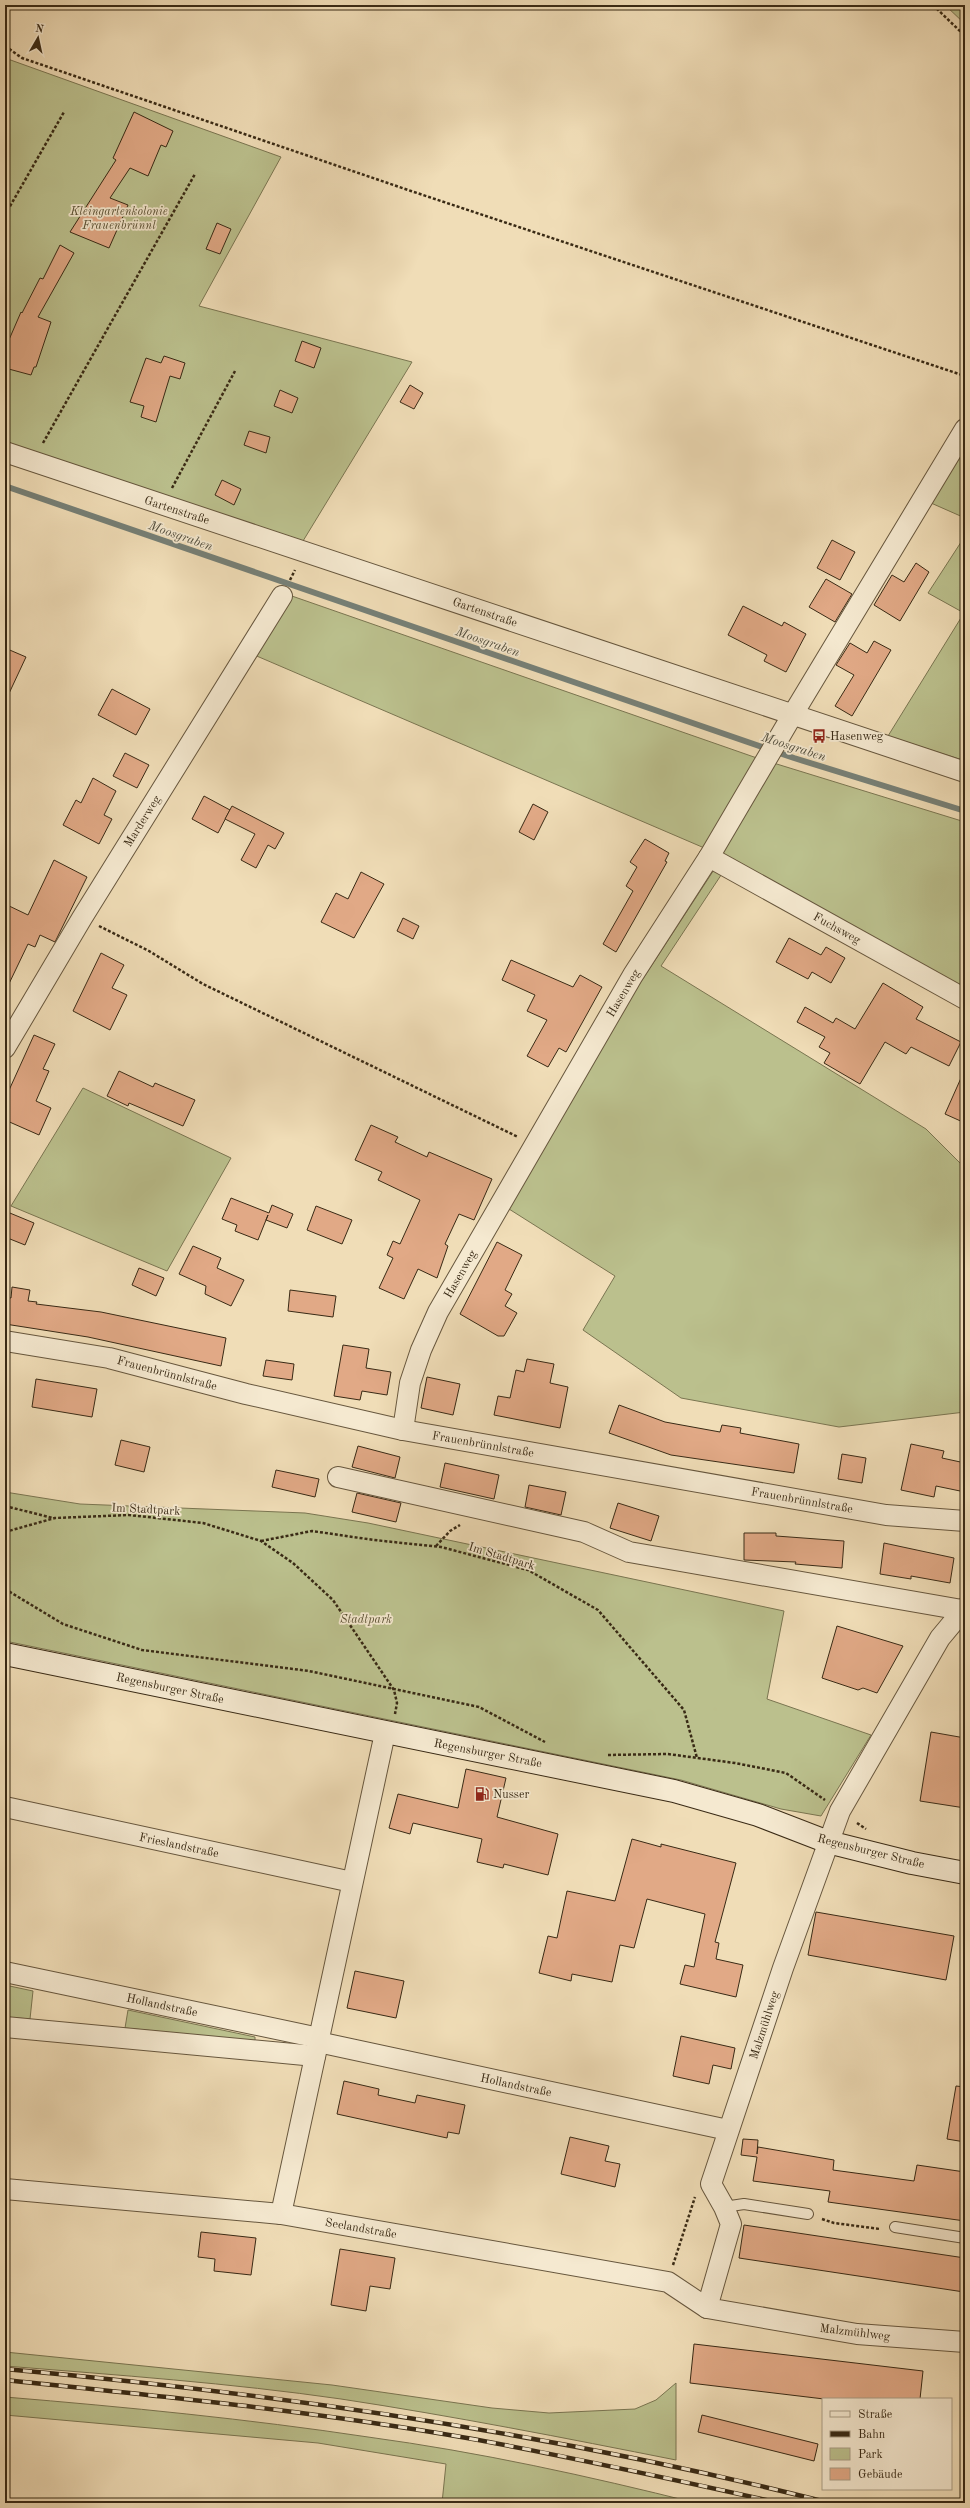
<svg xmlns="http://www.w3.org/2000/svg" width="970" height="2508" font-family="'Old Standard TT',serif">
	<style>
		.green { fill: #bbc08d; stroke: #7a7551 }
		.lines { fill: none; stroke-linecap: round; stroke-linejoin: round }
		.stream { stroke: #768077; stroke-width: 6 }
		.building { fill: #e1a986; stroke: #392a15 }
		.lane-casing { stroke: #67573e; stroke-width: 12 }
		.street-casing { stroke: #67573e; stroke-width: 22 }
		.secondary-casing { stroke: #392a15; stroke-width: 24 }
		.path { stroke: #392a15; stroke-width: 2.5; stroke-dasharray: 3 2; stroke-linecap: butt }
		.lane { stroke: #f5e9d0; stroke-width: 10 }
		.street { stroke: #f5e9d0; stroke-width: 20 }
		.secondary { stroke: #f5e9d0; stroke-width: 22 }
		.rail-casing { stroke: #392a15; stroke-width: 4.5 }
		.rail { stroke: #f5e9d0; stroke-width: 3; stroke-dasharray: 9; stroke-linecap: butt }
		.labels { text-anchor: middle; stroke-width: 3.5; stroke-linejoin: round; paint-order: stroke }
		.park-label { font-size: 12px; font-style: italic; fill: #5a5033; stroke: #f5e9d0 }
		.street-label { font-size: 12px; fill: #392a15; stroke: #f5e9d0 }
		.poi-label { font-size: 12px; fill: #392a15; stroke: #f5e9d0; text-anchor: start }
		.water-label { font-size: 13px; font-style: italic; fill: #524e3e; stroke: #f5e9d0 }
	</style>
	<rect width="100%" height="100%" fill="#f0ddb7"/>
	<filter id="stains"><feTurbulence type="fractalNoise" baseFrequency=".005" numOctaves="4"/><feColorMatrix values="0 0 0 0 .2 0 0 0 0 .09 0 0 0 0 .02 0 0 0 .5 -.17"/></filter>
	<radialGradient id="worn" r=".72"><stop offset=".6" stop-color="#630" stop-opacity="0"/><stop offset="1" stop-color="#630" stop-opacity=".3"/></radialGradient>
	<g class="green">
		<polygon points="945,5 965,5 965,24"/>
		<polygon points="5,58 281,157 199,306 412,362 303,541 5,443"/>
		<polygon points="965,447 965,518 931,503"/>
		<polygon points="965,536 965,761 888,736 964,613 928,593"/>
		<polygon points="289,595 754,757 965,822 965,992 731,860 661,966 926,1129 965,1168 965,1412 839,1427 681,1398 583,1330 615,1276 509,1209 631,997 723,856 252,654"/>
		<polygon points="83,1088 231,1158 167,1271 11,1206"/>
		<polygon points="5,1492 80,1504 305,1513 368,1523 784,1611 767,1699 871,1735 821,1816 781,1809 681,1780 5,1641"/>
		<polygon points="5,1985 33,1991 30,2019 5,2017"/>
		<polygon points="128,2010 255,2037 255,2041 125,2028"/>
		<path d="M5 2352 332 2385 492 2408 549 2413 635 2409 656 2400 676 2383V2460C565 2438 453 2416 341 2399 230 2383 117 2375 5 2366Z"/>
		<path d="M5 2397C126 2407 248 2419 368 2437 479 2452 588 2476 696 2503H442L446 2464 318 2443 5 2415Z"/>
	</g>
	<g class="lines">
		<polyline class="stream" points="5,486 794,758 965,811"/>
	</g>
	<g class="building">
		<polygon points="134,112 173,131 166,147 161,145 148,176 130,168 110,198 128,205 109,248 70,232 116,160 113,158"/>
		<polygon points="217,223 231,229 220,254 206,249"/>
		<polygon points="60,245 74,253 38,317 51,322 36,367 34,367 31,375 5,368 5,349 21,312 22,313 40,278 43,279"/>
		<polygon points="302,341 321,348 314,368 295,361"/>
		<polygon points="164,356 185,363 180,379 170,376 156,422 141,417 144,406 130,402 146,358 161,363"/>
		<polygon points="410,385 423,393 414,409 400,402"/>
		<polygon points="280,390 298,398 292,413 274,406"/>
		<polygon points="249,431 270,437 266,453 244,445"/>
		<polygon points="222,480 241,489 234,505 215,495"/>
		<polygon points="832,540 855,552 840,580 817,568"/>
		<polygon points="916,563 929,572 900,621 874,605 892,575 904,582"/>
		<polygon points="826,579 852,594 835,622 809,607"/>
		<polygon points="743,606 782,626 784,622 806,634 786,672 764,661 767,655 728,635"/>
		<polygon points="874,641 891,650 852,716 835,706 854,675 836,665 850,643 867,653"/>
		<polygon points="5,648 26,657 5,702"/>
		<polygon points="112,689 150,709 136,735 98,715"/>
		<polygon points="125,753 149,765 137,788 113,776"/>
		<polygon points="93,778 116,791 104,815 112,819 99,844 63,825 76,800 81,803"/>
		<polygon points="204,796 230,810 218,833 192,819"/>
		<polygon points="533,804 548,812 534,840 519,832"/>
		<polygon points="232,806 284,833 275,849 268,845 256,868 241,860 255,834 225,819"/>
		<polygon points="645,839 669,853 665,861 667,862 616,952 603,944 633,891 626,886 637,867 630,862"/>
		<polygon points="54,860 87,877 55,942 40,935 35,947 28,944 5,992 5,904 28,915"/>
		<polygon points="361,872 384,884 354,938 321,922 336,893 348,899"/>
		<polygon points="403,918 419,926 413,939 397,931"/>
		<polygon points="789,938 821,955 826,947 845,958 831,983 812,972 808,979 776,962"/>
		<polygon points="101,953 124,965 112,988 127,995 110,1030 73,1011"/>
		<polygon points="511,960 573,987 580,975 602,987 566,1052 559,1048 548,1067 527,1056 547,1020 527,1011 535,995 502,980"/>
		<polygon points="883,983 923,1007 916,1019 961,1042 949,1066 911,1047 906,1054 885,1042 860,1084 824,1063 830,1053 819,1047 825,1037 797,1022 805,1007 833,1023 836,1018 855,1029"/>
		<polygon points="34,1035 55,1044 43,1069 49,1071 36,1101 51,1108 39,1135 5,1120 5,1099"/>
		<polygon points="965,1069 965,1123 945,1114"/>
		<polygon points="119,1071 153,1087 155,1083 195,1100 183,1126 129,1103 128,1106 107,1096"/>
		<polygon points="371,1125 398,1137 395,1142 427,1157 429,1152 492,1179 474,1220 459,1214 445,1244 448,1246 437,1278 418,1269 404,1299 379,1288 393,1258 387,1255 393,1241 400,1244 420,1200 378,1180 382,1172 355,1160"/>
		<polygon points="231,1198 269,1213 272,1205 293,1214 287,1228 266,1220 268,1215 258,1240 235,1231 237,1225 222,1219"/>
		<polygon points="316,1206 352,1220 342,1244 307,1230"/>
		<polygon points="5,1211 34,1223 25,1245 5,1237"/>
		<polygon points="497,1242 522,1255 505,1290 512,1294 505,1306 517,1313 504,1336 498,1336 460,1314"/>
		<polygon points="193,1246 221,1258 217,1268 244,1280 231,1306 205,1294 206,1286 179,1274"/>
		<polygon points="139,1268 164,1278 156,1296 132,1285"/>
		<polygon points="12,1287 30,1290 28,1301 37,1302 36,1304 101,1312 226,1338 221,1366 88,1337 5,1324 5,1297 11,1298"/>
		<polygon points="290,1290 336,1296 333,1317 288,1311"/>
		<polygon points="343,1345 369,1349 366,1368 391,1372 387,1395 362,1391 360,1400 334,1396"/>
		<polygon points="527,1359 554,1364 550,1383 568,1387 560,1428 494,1415 498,1396 510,1398 516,1370 524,1372"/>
		<polygon points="266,1360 294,1364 292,1380 263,1376"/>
		<polygon points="427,1377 460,1384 453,1415 421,1408"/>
		<polygon points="36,1379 97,1389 92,1417 32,1407"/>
		<polygon points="619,1405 665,1422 720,1432 722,1425 741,1428 740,1433 799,1444 794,1473 671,1455 609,1433"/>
		<polygon points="121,1440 150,1447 144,1472 115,1465"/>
		<polygon points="911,1444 944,1451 942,1458 965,1463 965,1492 936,1486 934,1497 901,1490"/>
		<polygon points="358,1446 400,1457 395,1478 352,1467"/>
		<polygon points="842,1454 866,1458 862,1483 838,1479"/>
		<polygon points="445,1463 499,1475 494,1499 440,1487"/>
		<polygon points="276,1470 319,1479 315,1497 272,1487"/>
		<polygon points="529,1485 566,1492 561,1515 525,1507"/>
		<polygon points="357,1493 401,1503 396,1522 352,1512"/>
		<polygon points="618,1503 659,1516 651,1541 610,1528"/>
		<polygon points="744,1533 776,1533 776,1536 844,1541 842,1568 795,1564 796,1562 744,1560"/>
		<polygon points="884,1543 954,1558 950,1583 911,1576 911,1579 880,1574"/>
		<polygon points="837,1626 903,1646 877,1693 863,1688 858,1690 822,1678"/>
		<polygon points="931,1732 965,1738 965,1808 920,1801"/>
		<polygon points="466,1769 506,1778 497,1817 558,1834 548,1875 504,1864 503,1868 477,1862 482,1839 413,1823 410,1834 389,1828 398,1794 458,1808"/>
		<polygon points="632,1839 661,1847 661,1844 736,1863 715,1942 719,1943 716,1959 743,1965 736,1997 680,1984 685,1965 694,1967 705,1914 647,1899 634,1948 620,1945 612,1982 572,1974 571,1981 539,1973 548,1936 557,1938 567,1891 615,1901"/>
		<polygon points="816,1912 954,1936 946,1980 808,1955"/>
		<polygon points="355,1971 404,1981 396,2018 347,2008"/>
		<polygon points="681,2036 735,2048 731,2069 713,2065 709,2084 673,2076"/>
		<polygon points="344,2081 379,2089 378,2095 415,2103 417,2095 465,2105 459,2134 448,2132 447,2138 337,2114"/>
		<polygon points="956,2086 965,2087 965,2142 947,2139"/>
		<polygon points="570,2137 609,2146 605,2161 620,2164 615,2187 561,2174"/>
		<polygon points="743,2139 758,2140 757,2154 758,2147 834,2160 833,2170 914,2181 917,2165 965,2172 965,2221 828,2202 830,2191 753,2181 757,2157 741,2155"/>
		<polygon points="744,2225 965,2258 964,2292 739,2258"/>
		<polygon points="201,2232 256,2238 251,2275 214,2271 215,2259 198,2257"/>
		<polygon points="340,2249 395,2258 390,2289 370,2286 366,2311 331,2305"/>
		<polygon points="694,2344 923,2371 920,2399 824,2399 690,2383"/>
		<polygon points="702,2415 818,2444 814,2461 698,2432"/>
	</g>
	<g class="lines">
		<defs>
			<g id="lane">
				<polyline points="724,2207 744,2204 808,2214"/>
				<polyline points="895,2227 965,2238"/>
			</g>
			<g id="street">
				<polyline points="5,452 965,772"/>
				<polyline points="709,857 965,999"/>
				<polyline points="5,1048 82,918 282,596"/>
				<polyline points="5,1341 109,1358 246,1394 403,1430 886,1515 965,1521"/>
				<polyline points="403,1430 410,1383 421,1350 438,1312 633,975 709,857 793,714 965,429"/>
				<polyline points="338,1477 584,1532 629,1552 962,1610"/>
				<polyline points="965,1608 940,1638 840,1811 783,1968 711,2184 724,2207 731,2224 707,2308 857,2334 965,2342"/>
				<polyline points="5,1807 352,1882"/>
				<polyline points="5,1972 319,2038"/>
				<polyline points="5,2027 315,2056"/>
				<polyline points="318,2042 728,2130"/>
				<polyline points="5,2189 281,2214 668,2282 707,2308"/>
				<polyline points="281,2214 385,1733"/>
			</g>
			<polyline id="secondary" points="5,1654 674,1791 758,1815 828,1842 912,1863 965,1873"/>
		</defs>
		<use href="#lane" class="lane-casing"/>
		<use href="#street" class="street-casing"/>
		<use href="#secondary" class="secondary-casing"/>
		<g class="path">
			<polyline points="933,5 965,36"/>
			<polyline points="5,46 22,58 411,191 965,376"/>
			<polyline points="5,215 64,112"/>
			<polyline points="43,443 195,174"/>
			<polyline points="172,488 235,371"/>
			<polyline points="290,580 295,570"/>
			<polyline points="99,926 149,951 203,984 518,1137"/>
			<polyline points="5,1506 53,1518"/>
			<polyline points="5,1532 55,1518 129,1515 203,1523 261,1541 293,1563 333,1600 394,1690 397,1703 395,1714"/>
			<polyline points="261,1541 312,1531 374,1540 441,1547 528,1570 598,1610 684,1710 697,1758"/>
			<polyline points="436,1546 450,1531 460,1525"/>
			<polyline points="5,1589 63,1624 142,1650 309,1671 479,1707 545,1742"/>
			<polyline points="608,1755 668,1754 735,1763 786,1773 825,1800"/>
			<polyline points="857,1823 866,1829"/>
			<polyline points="822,2219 834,2223 880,2229"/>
			<polyline points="673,2265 695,2197"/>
		</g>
		<use href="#lane" class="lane"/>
		<use href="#street" class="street"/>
		<use href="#secondary" class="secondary"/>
		<defs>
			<g id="rail">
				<path d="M5 2369C283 2394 559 2434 830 2503"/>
				<path d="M5 2380C159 2396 314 2411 467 2438 572 2457 676 2480 780 2503"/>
			</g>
		</defs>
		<use href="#rail" class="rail-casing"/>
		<use href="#rail" class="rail"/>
	</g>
	<defs>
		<symbol id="bus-bare" viewBox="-9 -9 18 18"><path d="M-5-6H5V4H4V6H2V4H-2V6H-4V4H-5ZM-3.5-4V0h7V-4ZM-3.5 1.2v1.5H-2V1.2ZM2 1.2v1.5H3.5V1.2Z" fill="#8f2418" stroke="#f5e9d0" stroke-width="2.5" paint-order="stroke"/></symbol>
		<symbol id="fuel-bare" viewBox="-9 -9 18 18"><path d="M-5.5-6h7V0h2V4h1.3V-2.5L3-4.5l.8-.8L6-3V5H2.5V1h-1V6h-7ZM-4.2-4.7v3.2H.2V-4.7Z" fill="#8f2418" stroke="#f5e9d0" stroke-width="2.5" paint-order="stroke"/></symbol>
	</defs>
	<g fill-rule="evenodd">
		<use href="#bus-bare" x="809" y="726" width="20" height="20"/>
		<use href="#fuel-bare" x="472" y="1784" width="20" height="20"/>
	</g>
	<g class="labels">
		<g class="park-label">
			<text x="119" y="215">Kleingartenkolonie<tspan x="119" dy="14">Frauenbrünnl</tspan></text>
			<text x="366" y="1623">Stadtpark</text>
		</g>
		<g class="street-label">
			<text transform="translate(177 510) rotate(18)" y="4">Gartenstraße</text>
			<text transform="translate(485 612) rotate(19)" y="4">Gartenstraße</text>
			<text transform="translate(142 821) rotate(-58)" y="4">Marderweg</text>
			<text transform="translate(837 928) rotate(29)" y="4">Fuchsweg</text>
			<text transform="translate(623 993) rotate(-59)" y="4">Hasenweg</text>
			<text transform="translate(460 1274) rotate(-60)" y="4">Hasenweg</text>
			<text transform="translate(167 1373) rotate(15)" y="4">Frauenbrünnlstraße</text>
			<text transform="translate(483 1444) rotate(10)" y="4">Frauenbrünnlstraße</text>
			<text transform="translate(802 1500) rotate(10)" y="4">Frauenbrünnlstraße</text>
			<text transform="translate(146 1509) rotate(3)" y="4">Im Stadtpark</text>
			<text transform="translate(502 1556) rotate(17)" y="4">Im Stadtpark</text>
			<text transform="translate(170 1688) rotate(12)" y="4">Regensburger Straße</text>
			<text transform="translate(488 1753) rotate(11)" y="4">Regensburger Straße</text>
			<text transform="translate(179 1845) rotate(12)" y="4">Frieslandstraße</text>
			<text transform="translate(871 1851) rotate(14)" y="4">Regensburger Straße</text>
			<text transform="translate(162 2005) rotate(12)" y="4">Hollandstraße</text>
			<text transform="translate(764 2025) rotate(-72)" y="4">Malzmühlweg</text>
			<text transform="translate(516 2085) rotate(12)" y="4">Hollandstraße</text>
			<text transform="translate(361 2228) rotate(10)" y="4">Seelandstraße</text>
			<text transform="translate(855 2332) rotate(7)" y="4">Malzmühlweg</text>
		</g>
		<g class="poi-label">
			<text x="830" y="740">Hasenweg</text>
			<text x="493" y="1798">Nusser</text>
		</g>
		<g class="water-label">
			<text transform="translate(181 535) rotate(19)" y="5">Moosgraben</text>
			<text transform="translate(488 641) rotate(19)" y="5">Moosgraben</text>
			<text transform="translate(794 746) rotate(18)" y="5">Moosgraben</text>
		</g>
	</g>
	<rect width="970" height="2508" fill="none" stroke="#f0ddb7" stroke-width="20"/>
	<rect x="6" y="6" width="958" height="2496" fill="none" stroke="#392a15" stroke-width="2"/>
	<rect x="10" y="10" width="950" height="2488" fill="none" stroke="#392a15"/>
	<rect x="822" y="2398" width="130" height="92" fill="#f5e9d0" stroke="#aa9d85"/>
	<rect x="830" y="2411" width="20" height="6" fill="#f5e9d0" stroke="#aa9d85"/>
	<text x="858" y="2418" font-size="12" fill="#392a15">Straße</text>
	<rect x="830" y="2431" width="20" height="6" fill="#392a15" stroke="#aa9d85"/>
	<text x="858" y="2438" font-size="12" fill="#392a15">Bahn</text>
	<rect x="830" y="2448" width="20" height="12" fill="#bbc08d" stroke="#aa9d85"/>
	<text x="858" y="2458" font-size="12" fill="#392a15">Park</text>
	<rect x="830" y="2468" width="20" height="12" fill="#e1a986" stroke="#aa9d85"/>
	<text x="858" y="2478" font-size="12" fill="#392a15">Gebäude</text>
	<g transform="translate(38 38) rotate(9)" stroke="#f5e9d0" stroke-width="3" paint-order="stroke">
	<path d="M0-3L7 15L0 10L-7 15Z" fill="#392a15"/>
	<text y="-6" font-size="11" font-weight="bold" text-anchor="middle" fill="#392a15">N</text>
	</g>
	<rect width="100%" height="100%" filter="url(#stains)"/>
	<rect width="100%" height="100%" fill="url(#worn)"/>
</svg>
